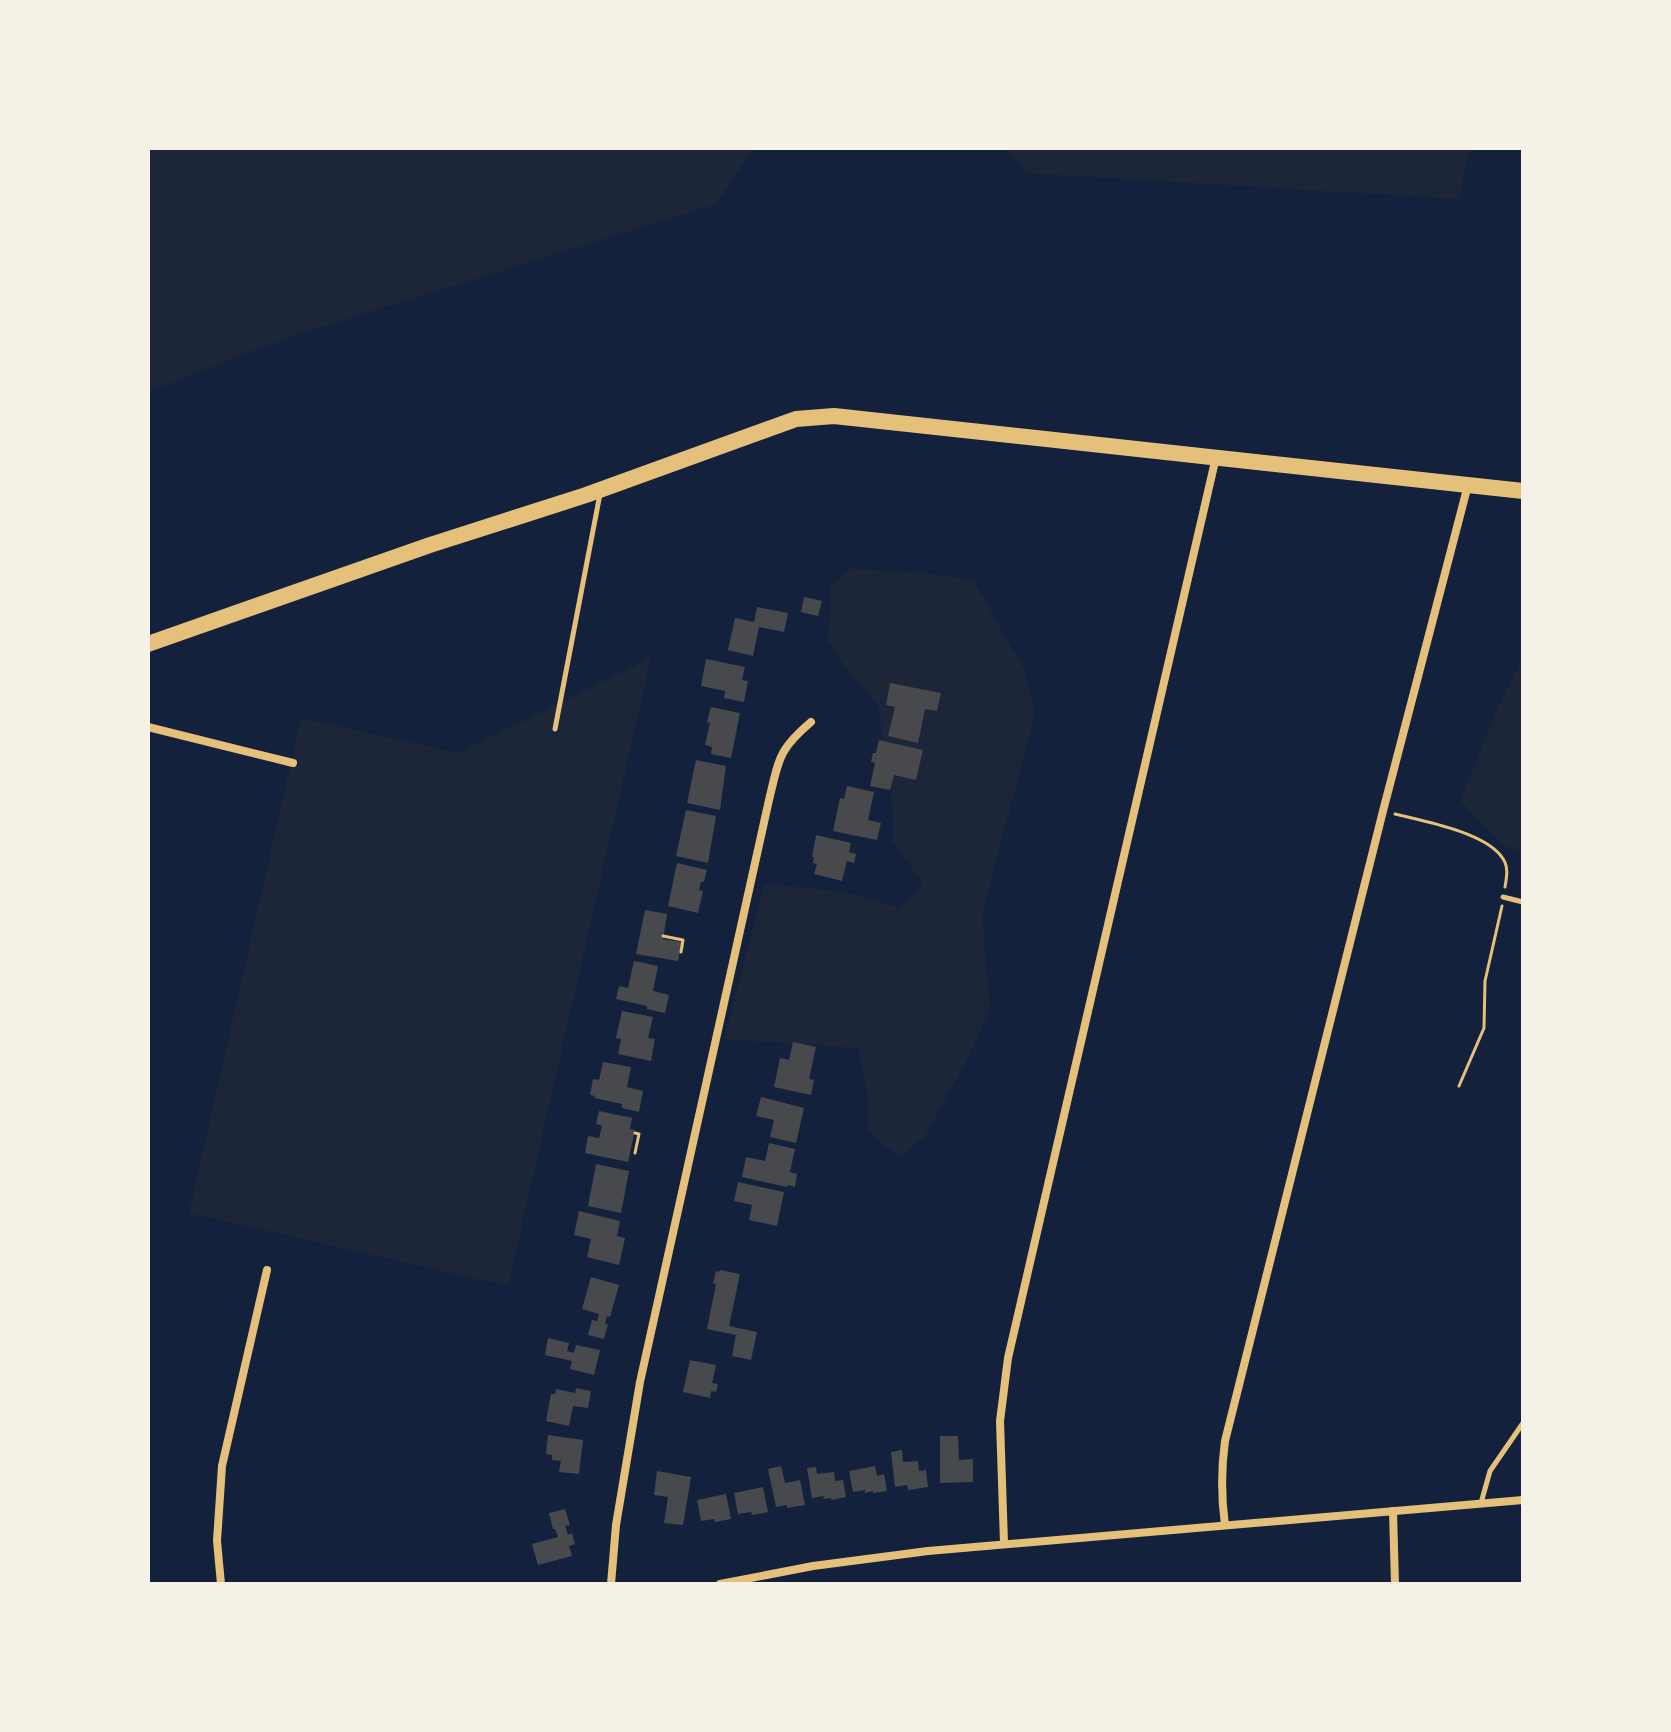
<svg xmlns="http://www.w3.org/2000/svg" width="1671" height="1732" font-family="'Varela Round',sans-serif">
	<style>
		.green { fill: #1d2539 }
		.building { fill: #48494c }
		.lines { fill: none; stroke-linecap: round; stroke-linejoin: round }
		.path { stroke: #e5c07b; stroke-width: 3 }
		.service { stroke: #e5c07b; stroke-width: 5 }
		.minor { stroke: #e5c07b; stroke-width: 8 }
		.primary { stroke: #e5c07b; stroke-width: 16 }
	</style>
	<rect width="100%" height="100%" fill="#14213d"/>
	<g class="green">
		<polygon points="148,148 754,148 716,204 289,337 148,392"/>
		<polygon points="1007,148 1470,148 1459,199 1025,173"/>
		<polygon points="851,569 928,573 974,581 1024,669 1035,714 982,915 990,1009 970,1054 926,1135 900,1158 868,1131 867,1089 858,1048 724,1039 765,883 849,893 899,908 923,883 893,842 893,811 878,705 848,671 828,641 831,586"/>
		<polygon points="651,658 508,1286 189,1213 301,718 458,753"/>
		<polygon points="1523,658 1523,852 1502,844 1460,800 1500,703"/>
	</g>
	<g class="building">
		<polygon points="804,597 822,601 818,616 801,612"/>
		<polygon points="757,607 788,613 784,632 759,627 753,656 728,650 735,618 754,622"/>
		<polygon points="706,659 745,667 742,680 748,681 744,702 724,698 725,691 701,686"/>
		<polygon points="890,683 941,693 937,711 925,709 918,743 888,736 895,707 886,705"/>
		<polygon points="711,707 740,713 731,758 711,754 712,747 705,745 710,723 707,722"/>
		<polygon points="879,740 923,750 916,780 894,775 890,790 870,786 875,763 871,762 873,753 876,753"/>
		<polygon points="696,760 726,766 720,810 687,803"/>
		<polygon points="847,786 874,792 868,820 881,823 877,840 833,831 840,798 844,799"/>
		<polygon points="686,810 716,816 708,863 676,856"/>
		<polygon points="816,835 851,843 849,852 856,854 854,863 847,861 842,881 814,874 817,864 813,863 814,857 812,857"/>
		<polygon points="677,863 707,870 704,882 701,882 699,890 703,891 698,913 668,906"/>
		<polygon points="645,910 667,914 663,939 682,942 678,961 636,954"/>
		<polygon points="634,961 658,966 653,991 669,995 665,1013 647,1009 647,1006 616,999 619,986 628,988"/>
		<polygon points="622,1011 653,1017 648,1038 655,1039 651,1061 618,1054 621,1039 616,1038"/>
		<polygon points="793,1042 816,1047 809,1079 814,1080 811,1095 774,1087 780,1058 789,1060"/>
		<polygon points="603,1062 631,1067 627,1087 643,1091 639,1112 622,1108 622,1104 594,1098 595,1096 590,1095 593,1079 599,1080"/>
		<polygon points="761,1097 804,1108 796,1143 770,1137 774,1120 756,1116"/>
		<polygon points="599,1111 632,1118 630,1129 635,1130 628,1162 585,1153 588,1136 599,1138 602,1126 596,1124"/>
		<polygon points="769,1143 795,1149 790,1172 797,1174 795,1187 788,1185 787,1187 742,1177 746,1157 765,1161"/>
		<polygon points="596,1164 629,1171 621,1213 588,1206"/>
		<polygon points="738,1182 784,1192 777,1226 749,1220 752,1205 734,1201"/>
		<polygon points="579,1211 620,1221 617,1236 625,1238 619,1265 587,1257 591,1239 574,1235"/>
		<polygon points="720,1270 740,1274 729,1326 757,1332 751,1360 732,1356 736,1335 707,1329 716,1284 713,1283 716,1271 719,1272"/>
		<polygon points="591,1277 619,1285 610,1317 607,1316 605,1324 608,1324 604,1339 588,1335 592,1320 597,1321 599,1314 582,1309"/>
		<polygon points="548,1338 569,1343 567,1351 574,1353 576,1345 600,1350 594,1375 570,1369 572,1361 545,1355"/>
		<polygon points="690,1360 716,1365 712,1383 718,1384 716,1392 711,1391 710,1398 683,1392"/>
		<polygon points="576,1388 591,1391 588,1408 573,1406 569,1426 546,1421 551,1394 555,1394 556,1389 575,1393"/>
		<polygon points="548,1435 583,1440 579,1474 559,1472 561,1461 552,1460 552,1455 546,1454"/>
		<polygon points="940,1436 958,1436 959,1460 973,1459 973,1482 940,1483"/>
		<polygon points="902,1450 903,1462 918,1461 919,1471 926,1470 928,1487 908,1490 907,1485 895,1487 891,1452"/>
		<polygon points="781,1466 785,1483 800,1480 805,1505 787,1508 787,1505 776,1507 768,1469"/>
		<polygon points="875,1466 877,1476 884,1474 887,1491 873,1493 873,1491 865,1493 865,1490 853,1492 849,1471"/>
		<polygon points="816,1467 817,1474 834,1472 835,1481 843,1480 846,1497 831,1500 831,1498 824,1499 823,1496 812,1498 807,1468"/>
		<polygon points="657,1471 691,1477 683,1525 664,1523 668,1497 654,1495"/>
		<polygon points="763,1487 768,1512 752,1515 751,1512 738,1514 734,1493"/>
		<polygon points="726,1494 731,1519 715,1522 714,1519 701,1521 697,1500"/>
		<polygon points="565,1509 570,1525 565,1526 568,1535 572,1533 575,1544 569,1546 572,1556 538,1565 532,1544 558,1537 555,1529 553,1529 549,1513"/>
	</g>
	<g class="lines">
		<g class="path">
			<path d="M1395 814C1423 821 1483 832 1501 856 1509 865 1507 876 1505 887"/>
			<polyline points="663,936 683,940 681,952"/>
			<polyline points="1459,1086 1484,1028 1485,981 1502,906"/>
			<polyline points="635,1133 639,1134 635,1153"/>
		</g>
		<g class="service">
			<polyline points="555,729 600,494"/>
			<polyline points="1503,897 1523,902"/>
			<polyline points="1481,1503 1490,1471 1523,1423"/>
		</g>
		<g class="minor">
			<polyline points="148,727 293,763"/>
			<polyline points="1393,1511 1395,1584"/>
			<path d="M1225 1525C1221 1496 1221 1470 1225 1441L1383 811 1468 485"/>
			<polyline points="1004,1543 1000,1421 1008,1358 1216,457"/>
			<polyline points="221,1584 217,1541 222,1466 267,1270"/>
			<path d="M611 1584 616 1525 640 1382 769 800C779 759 778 750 811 722"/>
			<polyline points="720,1584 813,1566 928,1551 1523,1500"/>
		</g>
		<polyline class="primary" points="148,644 430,545 586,495 796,419 834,416 1523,491"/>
	</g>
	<rect width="1671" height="1732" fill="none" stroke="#f6f1e7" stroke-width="300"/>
</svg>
